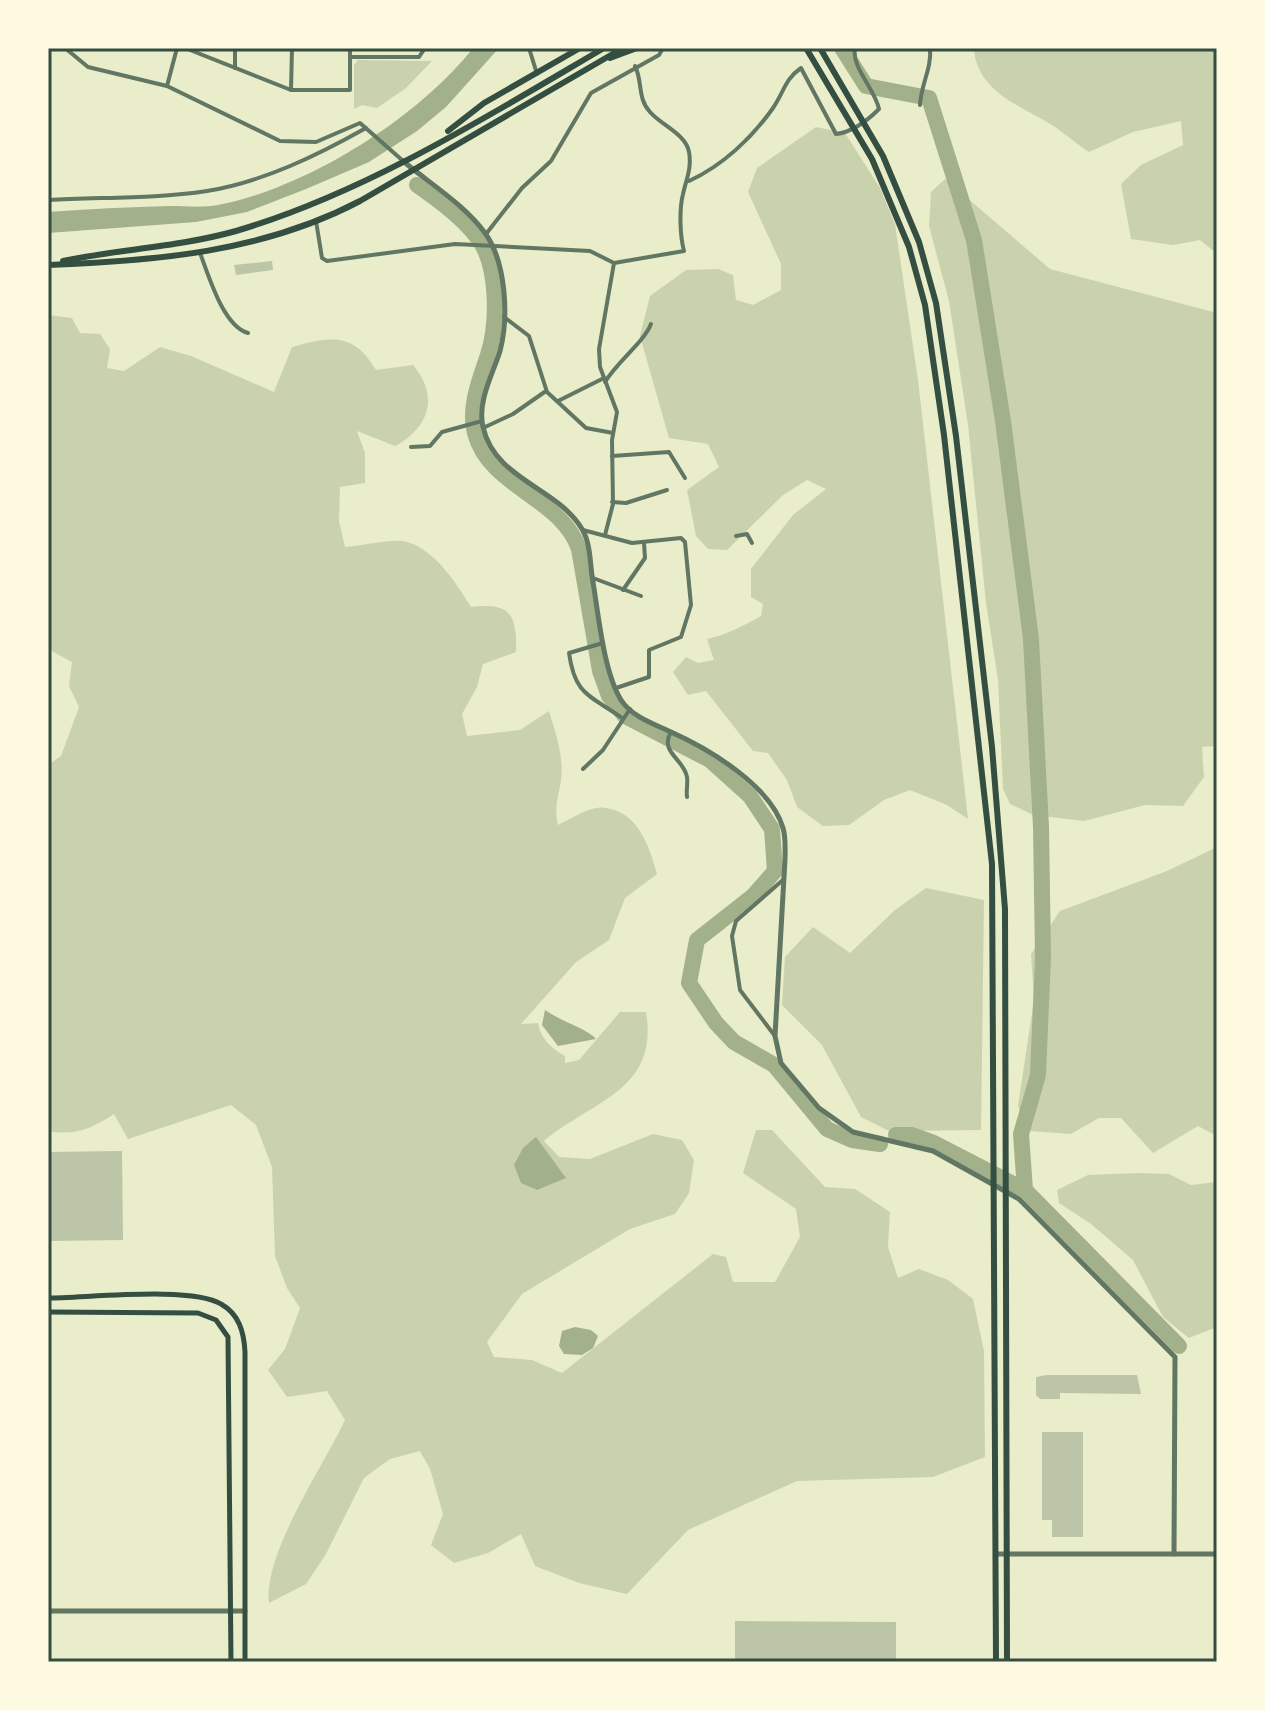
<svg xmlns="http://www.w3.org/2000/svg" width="1265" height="1710" font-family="'Archivo Narrow',sans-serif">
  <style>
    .green { fill: #cad2ad }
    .water { fill: #a3b18a }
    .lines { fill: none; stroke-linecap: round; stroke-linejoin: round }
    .river { stroke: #a3b18a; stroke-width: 16 }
    .building { fill: #bcc5a7 }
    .minor { stroke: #617663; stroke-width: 4 }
    .tertiary { stroke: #617663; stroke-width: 5 }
    .secondary { stroke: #344e41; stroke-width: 5 }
    .primary { stroke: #344e41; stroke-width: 6 }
    .trunk { stroke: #344e41; stroke-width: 6 }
    .neatline { fill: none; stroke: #344e41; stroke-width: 3 }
  </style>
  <rect width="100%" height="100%" fill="#e9edc9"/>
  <g class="green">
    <path d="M974 48H1217V254L1200 240 1173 245 1131 239 1121 184 1141 165 1183 145 1181 121 1133 132 1089 152C1075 143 1061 130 1047 122 1017 105 976 89 974 48Z"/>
    <polygon points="358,60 432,61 406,88 377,108 362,105 354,109 354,65"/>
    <path d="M816 127 845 133 880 188 895 224 918 380 968 819 947 805 910 790 884 800 849 825 823 826 797 807 787 780 768 753 753 751 706 691 688 695 673 672 686 657 698 663 714 660 707 639C726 635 743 626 761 616L763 604 751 597V569L793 515 826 489 807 480 783 495 727 550 708 549 696 536 687 490 719 467 708 444 669 438 640 336 650 296 686 270 718 269 733 275 736 300 753 305 781 290V264L748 192 757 168Z"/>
    <polygon points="945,179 1050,269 1217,313 1217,746 1202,747 1204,777 1183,806 1145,805 1084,821 1033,815 1010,804 1003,789 998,680 986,603 968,425 949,301 929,226 931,192"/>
    <path d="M48 315 72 318 80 333 100 334 110 349 107 368 124 371 160 347 191 356 274 392 292 347C330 336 354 332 376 370L413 365C439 396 430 427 395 446L357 431 365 453V483L340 487 339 521 345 547C360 546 390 539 403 541 434 547 456 583 471 607 511 602 517 615 516 652L483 664 477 687 462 714 467 736 520 730 549 711C556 734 564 756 561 781 558 799 554 806 558 825 572 819 590 805 606 808 639 813 649 846 657 874L625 898 609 940 576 962 521 1024 538 1023C540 1038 552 1049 565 1056V1063L579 1060 620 1012H646C659 1091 593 1100 544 1141L559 1157 590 1159 653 1134 682 1140 694 1160 689 1193 675 1214 630 1229 522 1294 487 1342 494 1357 532 1360 562 1373 713 1254 726 1257 733 1282H775L800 1237 796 1209 743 1173 756 1130H772L825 1187 855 1189 890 1212 888 1247 898 1278 919 1269 948 1280 973 1299 984 1351 985 1457 933 1477 797 1481 688 1530 627 1594 579 1583 535 1566 521 1534 488 1553 454 1563 431 1545 443 1514 430 1469 420 1451 390 1459 364 1478 326 1554 306 1584 269 1603C263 1554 323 1467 345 1420L327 1391 287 1397 268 1370 285 1349 300 1308 287 1288 275 1256 272 1167 256 1125 231 1105 128 1139 114 1114C91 1129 75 1136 48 1131V765L61 756 79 707 69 686 72 662 48 649Z"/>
    <polygon points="1217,847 1217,1136 1198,1126 1153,1153 1121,1118 1099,1118 1071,1134 1029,1131 1018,1106 1034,1000 1031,954 1060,911 1167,871"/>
    <polygon points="926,888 984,900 981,1130 889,1131 861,1117 822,1045 782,1005 785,957 813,927 850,953 895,910"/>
    <polygon points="1138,1173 1169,1174 1191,1185 1217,1182 1217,1327 1189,1338 1163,1317 1133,1260 1091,1224 1059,1203 1057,1190 1088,1175"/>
  </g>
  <g class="water">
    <path d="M473 48H499L446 107 417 131 369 162 306 189 247 212 196 222 48 233V212C88 209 129 207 170 206 185 206 203 208 218 205 307 188 418 118 473 48Z"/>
    <path d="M545 1010C560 1021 588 1029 596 1039L558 1046 542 1025Z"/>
    <polygon points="536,1137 566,1178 537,1190 521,1183 514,1165 523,1148"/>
    <polygon points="575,1327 591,1330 598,1336 593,1348 582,1355 564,1354 559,1346 562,1331"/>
  </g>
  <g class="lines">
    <g class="river">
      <polyline points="842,48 866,86 929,98 974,240 1003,421 1031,639 1041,827 1043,957 1038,1075 1021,1134 1025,1190"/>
      <path d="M417 185C438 200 461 216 477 237 499 264 498 324 488 355 480 379 468 408 475 433 489 487 561 497 579 549L600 671 609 696 625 716 710 760 750 796 772 829 775 871 753 896 697 940 689 983 716 1023 734 1042 774 1065 827 1129 852 1140 880 1144"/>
      <polyline points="896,1135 912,1135 934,1143 1025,1190 1179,1346"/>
    </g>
  </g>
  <g class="building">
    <polygon points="272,261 273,270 236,275 234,265"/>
    <polygon points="122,1151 123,1240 48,1241 48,1152"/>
    <polygon points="1047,1375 1137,1375 1141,1394 1060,1393 1060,1399 1040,1399 1036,1395 1036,1377"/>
    <polygon points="1042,1432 1083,1432 1083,1537 1052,1537 1052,1520 1042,1520"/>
    <polygon points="735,1621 896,1622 896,1661 735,1661"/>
  </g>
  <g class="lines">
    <g class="minor">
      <polyline points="65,48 88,67 167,86 280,141 316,142 360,123 402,160"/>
      <polyline points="185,48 291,90 350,90 350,48"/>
      <polyline points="235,48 235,68"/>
      <polyline points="529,48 537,74"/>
      <polyline points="350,57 419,57 425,48"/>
      <polyline points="167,86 177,48"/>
      <polyline points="291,90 292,48"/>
      <path d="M920 105C921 84 932 68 930 48"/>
      <path d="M689 181C722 166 752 138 773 108 784 92 785 79 801 68L836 134C853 132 867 121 879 109 875 89 851 67 855 48"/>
      <path d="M48 200C101 197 155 199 207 191 263 182 318 155 366 128"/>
      <path d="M316 221 322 258 327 261 455 244 590 251 614 263 684 251C680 236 679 210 683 194 686 180 692 168 689 152 686 134 661 125 650 112 637 98 643 82 635 66"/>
      <polyline points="486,234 522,188 551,161 591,93 659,55 663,48"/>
      <path d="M200 253C209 276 223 326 248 333"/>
      <polyline points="504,317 529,336 547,392 586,428 613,433"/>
      <path d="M605 382C618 361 644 342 651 324"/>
      <polyline points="558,401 604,378"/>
      <polyline points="483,428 513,414 546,391"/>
      <polyline points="411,447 430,446 442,432 482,421"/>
      <polyline points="612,456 669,452 685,478"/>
      <polyline points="612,502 626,503 667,490"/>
      <polyline points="583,530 632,543 681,538 685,542 691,605 681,637 649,650 649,677 616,688"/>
      <polyline points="605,535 613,504 612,440 617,412 600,367 599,349 614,263"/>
      <polyline points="736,536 747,534 752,543"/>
      <polyline points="593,578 641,596"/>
      <polyline points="623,590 645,558 644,543"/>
      <path d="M603 643 569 653C575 696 590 695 622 718"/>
      <path d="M671 732C659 752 684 759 687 777 688 784 686 791 687 797"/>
      <polyline points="583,769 603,750 630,709"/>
      <polyline points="775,1036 740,990 732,936 736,921 784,879"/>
    </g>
    <g class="tertiary">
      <path d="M403 161C429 183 465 205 485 233 506 262 509 317 500 351 493 374 477 401 483 427 495 480 557 487 582 529 590 542 590 560 592 576 598 610 603 671 621 700 632 717 654 724 671 732 709 749 771 786 783 828 786 838 785 849 785 859L775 1036 781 1063 819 1108 853 1132 933 1151 1019 1199 1175 1357 1174 1554"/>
      <polyline points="996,1554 1217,1554"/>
      <polyline points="48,1611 245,1611"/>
    </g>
    <g class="secondary">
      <path d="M48 1298C87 1298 192 1286 221 1304 239 1314 244 1332 245 1352V1662"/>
      <polyline points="48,1312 198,1313 216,1320 228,1337 231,1662"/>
    </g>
    <g class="primary">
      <polyline points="806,48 872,159 909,247 925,305 944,435 992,864 996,1662"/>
      <polyline points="820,48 883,156 919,242 936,303 956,436 992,747 1005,909 1007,1662"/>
    </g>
    <g class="trunk">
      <polyline points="610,58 637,48"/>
      <polyline points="448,131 484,103 580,48"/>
      <path d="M63 261C120 249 179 247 236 231 365 193 488 116 604 48"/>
      <path d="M48 265C156 261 263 252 360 201L623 48"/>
    </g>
  </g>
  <rect width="1265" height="1710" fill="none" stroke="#fefae0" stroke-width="100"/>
  <rect x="50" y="50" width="1165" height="1610" class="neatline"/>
</svg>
